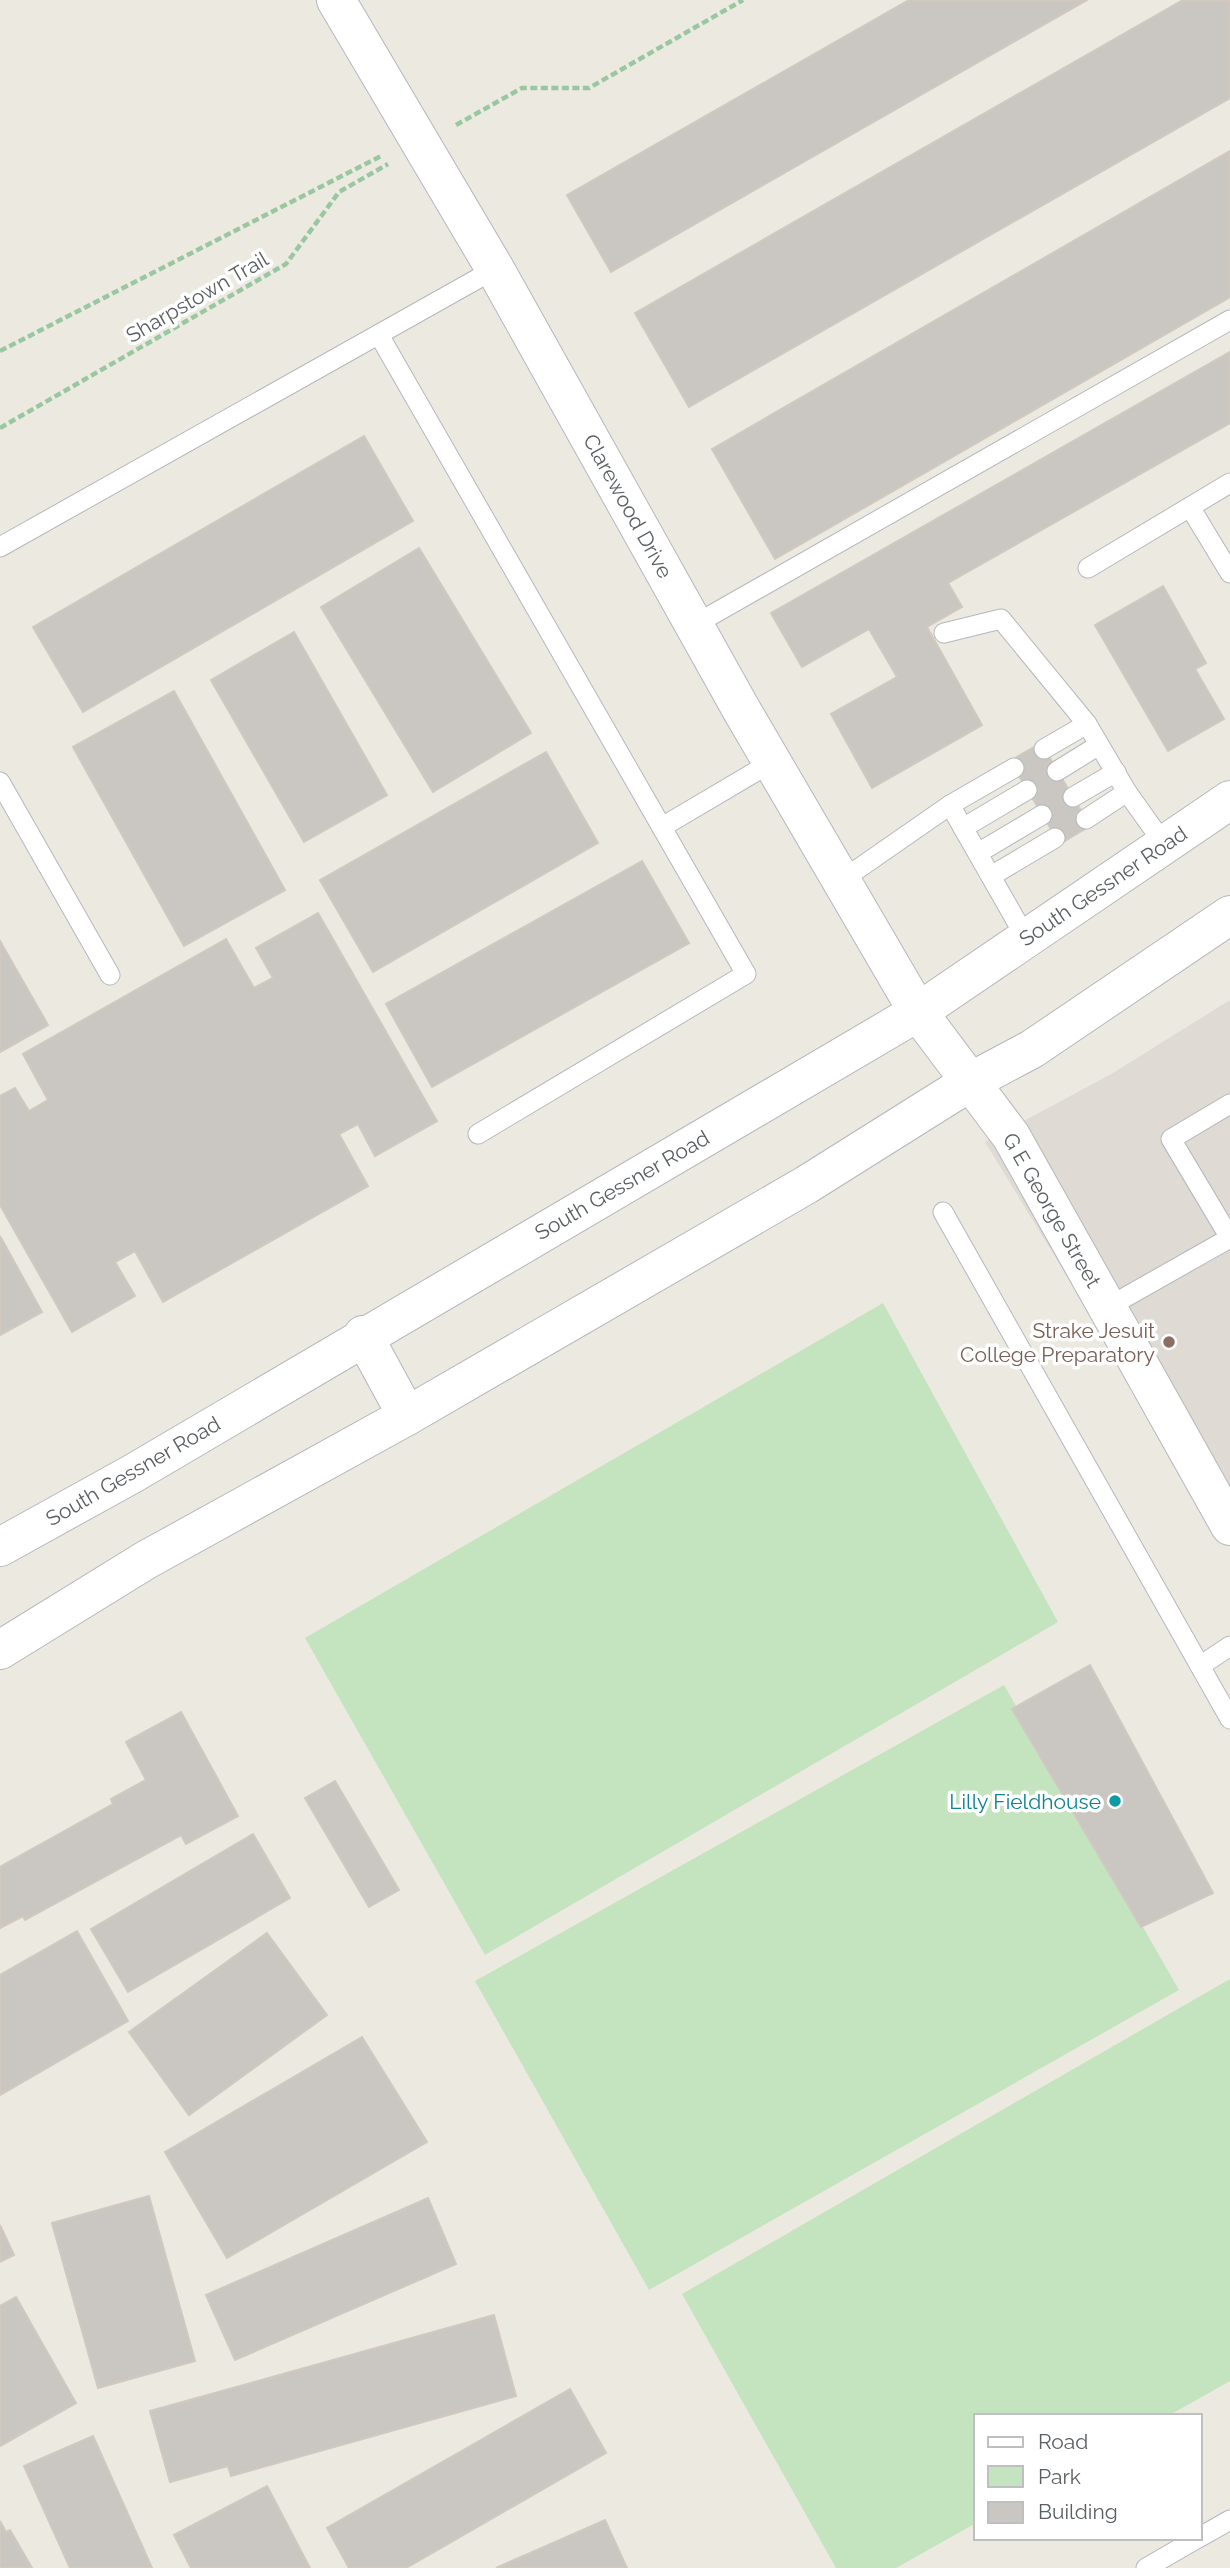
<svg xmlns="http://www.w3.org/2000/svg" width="1230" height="2568" font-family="Raleway,sans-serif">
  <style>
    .education { fill: #dfdad3 }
    .green { fill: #c3e4be }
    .building { fill: #cac6c1; stroke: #d1c9c0; stroke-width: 2 }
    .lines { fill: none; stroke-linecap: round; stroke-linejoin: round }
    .service-casing { stroke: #b4b8bc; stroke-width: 21 }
    .minor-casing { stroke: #b4b8bc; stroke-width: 40 }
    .secondary-casing { stroke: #b3b8bc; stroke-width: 40 }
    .path { stroke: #99c7a0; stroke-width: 4.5; stroke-dasharray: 7 3.5; stroke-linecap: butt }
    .service { stroke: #fff; stroke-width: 19 }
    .minor { stroke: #fff; stroke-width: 38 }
    .secondary { stroke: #fff; stroke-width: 38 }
    .education-dot { fill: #8d6e63; stroke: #fff; stroke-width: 2.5 }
    .culture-dot { fill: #0f9aa8; stroke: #fff; stroke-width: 2.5 }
    .labels { text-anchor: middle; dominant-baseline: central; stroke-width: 7; stroke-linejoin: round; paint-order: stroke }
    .street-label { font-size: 21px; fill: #5a5f62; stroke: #fff }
    .education-label { font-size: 21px; fill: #785e54; stroke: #fff; text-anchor: end }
    .culture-label { font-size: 21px; fill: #0d838f; stroke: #fff; text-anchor: end }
  </style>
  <rect width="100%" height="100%" fill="#ece9e1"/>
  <polygon class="education" points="1230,1000 1230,1543 985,1142 1113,1073"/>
  <g class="green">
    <polygon points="883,1303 1058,1622 485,1955 305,1638"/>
    <polygon points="1004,1685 1179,1990 649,2290 475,1981"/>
    <polygon points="1230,1979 1230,2381 1168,2416 976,2416 976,2523 896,2568 836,2568 682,2294"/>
  </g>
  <g class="building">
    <polygon points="909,0 1087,0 611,272 567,195"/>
    <polygon points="1183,0 1230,0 1230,98 689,407 635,313"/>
    <polygon points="1230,151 1230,297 775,559 712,449"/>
    <polygon points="1230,352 1230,423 948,583 962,607 927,627 982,725 872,788 831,714 897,677 869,629 802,667 771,613"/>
    <polygon points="364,436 413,521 83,712 33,627"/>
    <polygon points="419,548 531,733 433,792 321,607"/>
    <polygon points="1163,586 1206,663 1195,669 1224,719 1168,751 1095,625"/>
    <polygon points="294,632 387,795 304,842 211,680"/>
    <polygon points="174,691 285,890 184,946 73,747"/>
    <polygon points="1041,743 1090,826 1060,844 1010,761"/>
    <polygon points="546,752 598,843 373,972 320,880"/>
    <polygon points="642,861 689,943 432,1087 386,1004"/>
    <polygon points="318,913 437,1121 375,1156 358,1124 339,1134 368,1186 163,1302 135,1251 115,1262 135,1296 72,1332 0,1205 0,1096 15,1088 29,1111 48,1100 23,1054 226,939 254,988 273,978 256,948"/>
    <polygon points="0,941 48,1025 0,1052"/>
    <polygon points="0,1236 42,1312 0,1335"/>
    <polygon points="1090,1665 1213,1893 1141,1927 1012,1709"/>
    <polygon points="181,1712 238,1816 186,1844 181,1835 25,1920 23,1916 0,1928 0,1867 113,1804 111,1799 146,1780 126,1742"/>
    <polygon points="335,1781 399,1890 369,1907 305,1798"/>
    <polygon points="253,1834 290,1898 128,1992 91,1929"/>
    <polygon points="77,1931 128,2021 0,2095 0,1975"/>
    <polygon points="267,1933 327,2015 189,2115 129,2032"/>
    <polygon points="362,2037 427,2142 227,2258 165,2152"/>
    <polygon points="149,2196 195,2361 98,2388 52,2223"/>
    <polygon points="428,2198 456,2264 235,2360 206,2295"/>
    <polygon points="0,2225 14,2255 0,2262"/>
    <polygon points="16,2297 76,2403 0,2446 0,2306"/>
    <polygon points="494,2315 516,2396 231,2476 228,2466 170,2482 150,2411"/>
    <polygon points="570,2389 606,2453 406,2568 349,2568 327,2528"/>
    <polygon points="93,2436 152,2568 70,2568 24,2466"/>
    <polygon points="267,2486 310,2568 191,2568 174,2535"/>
    <polygon points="605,2520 627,2568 496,2568"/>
    <polygon points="0,2521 6,2532 10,2530 32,2568 0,2568"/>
  </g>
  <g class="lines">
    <g class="service-casing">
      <g id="service">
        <polyline points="379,335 746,974 478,1134"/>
        <polyline points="1190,507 1230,573"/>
        <polyline points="0,547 495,269"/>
        <polyline points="1088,568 1230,483"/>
        <polyline points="694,625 1230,320"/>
        <polyline points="944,633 1001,619 1087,724"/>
        <polyline points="1044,749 1087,724 1127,792 1164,844"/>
        <polyline points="1057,771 1099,745"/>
        <polyline points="0,782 110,975"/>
        <polyline points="1073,797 1116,772"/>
        <polyline points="950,805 1026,938"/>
        <polyline points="1086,819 1127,792"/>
        <polyline points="662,827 772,762"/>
        <polyline points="963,828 1027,790"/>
        <polyline points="978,853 1042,815"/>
        <polyline points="991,876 1055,838"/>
        <polyline points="842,880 950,805 1014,768"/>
        <polyline points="1230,1104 1171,1139 1230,1238"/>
        <polyline points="943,1212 1230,1719"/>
        <polyline points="1108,1307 1230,1238"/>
        <polyline points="1200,1666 1230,1646"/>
        <polyline points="1200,2537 1230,2520"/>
        <polyline points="1146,2568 1198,2538"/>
      </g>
    </g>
    <g class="minor-casing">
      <polyline id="minor" points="336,0 495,269 741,709 918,1012 1011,1136 1230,1526"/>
    </g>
    <g class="secondary-casing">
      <g id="secondary">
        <polyline points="363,1335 407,1416"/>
        <polyline points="0,1547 132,1474 918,1012 1230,800"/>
        <polyline points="0,1650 146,1560 407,1416 806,1185 970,1082 1032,1049 1230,915"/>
      </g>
    </g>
    <g class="path">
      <polyline points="456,125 522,88 589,88 743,0"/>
      <polyline points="0,351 381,156"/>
      <polyline points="0,428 286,264 339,192 388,164"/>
    </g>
    <use href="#service" class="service"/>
    <use href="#minor" class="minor"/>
    <use href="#secondary" class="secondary"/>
  </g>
  <circle class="education-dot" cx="1169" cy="1342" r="7"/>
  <circle class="culture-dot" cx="1115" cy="1801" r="7"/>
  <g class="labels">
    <g class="street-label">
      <text transform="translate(197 297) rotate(-30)">Sharpstown Trail</text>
      <text transform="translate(628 506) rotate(61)">Clarewood Drive</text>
      <text transform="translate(1103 886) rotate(-34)">South Gessner Road</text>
      <text transform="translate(622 1185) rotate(-30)">South Gessner Road</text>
      <text transform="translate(1052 1210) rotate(60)">G E George Street</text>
      <text transform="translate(133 1471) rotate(-30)">South Gessner Road</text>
    </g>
    <g class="education-label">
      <text x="1155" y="1330">Strake Jesuit<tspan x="1155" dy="24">College Preparatory</tspan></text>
    </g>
    <g class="culture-label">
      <text x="1101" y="1801">Lilly Fieldhouse</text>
    </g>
  </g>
  <rect x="974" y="2414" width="228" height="126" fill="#ffffff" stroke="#bdbfc0" stroke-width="2"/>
  <rect x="988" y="2437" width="35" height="10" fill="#ffffff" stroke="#bdbfc0" stroke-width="2"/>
  <text x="1038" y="2449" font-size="21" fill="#5a5f62">Road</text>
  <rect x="988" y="2466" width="35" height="21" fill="#c3e4be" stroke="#bdbfc0" stroke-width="2"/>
  <text x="1038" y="2484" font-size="21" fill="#5a5f62">Park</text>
  <rect x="988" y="2502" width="35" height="21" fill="#cac6c1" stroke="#bdbfc0" stroke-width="2"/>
  <text x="1038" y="2519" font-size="21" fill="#5a5f62">Building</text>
</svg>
